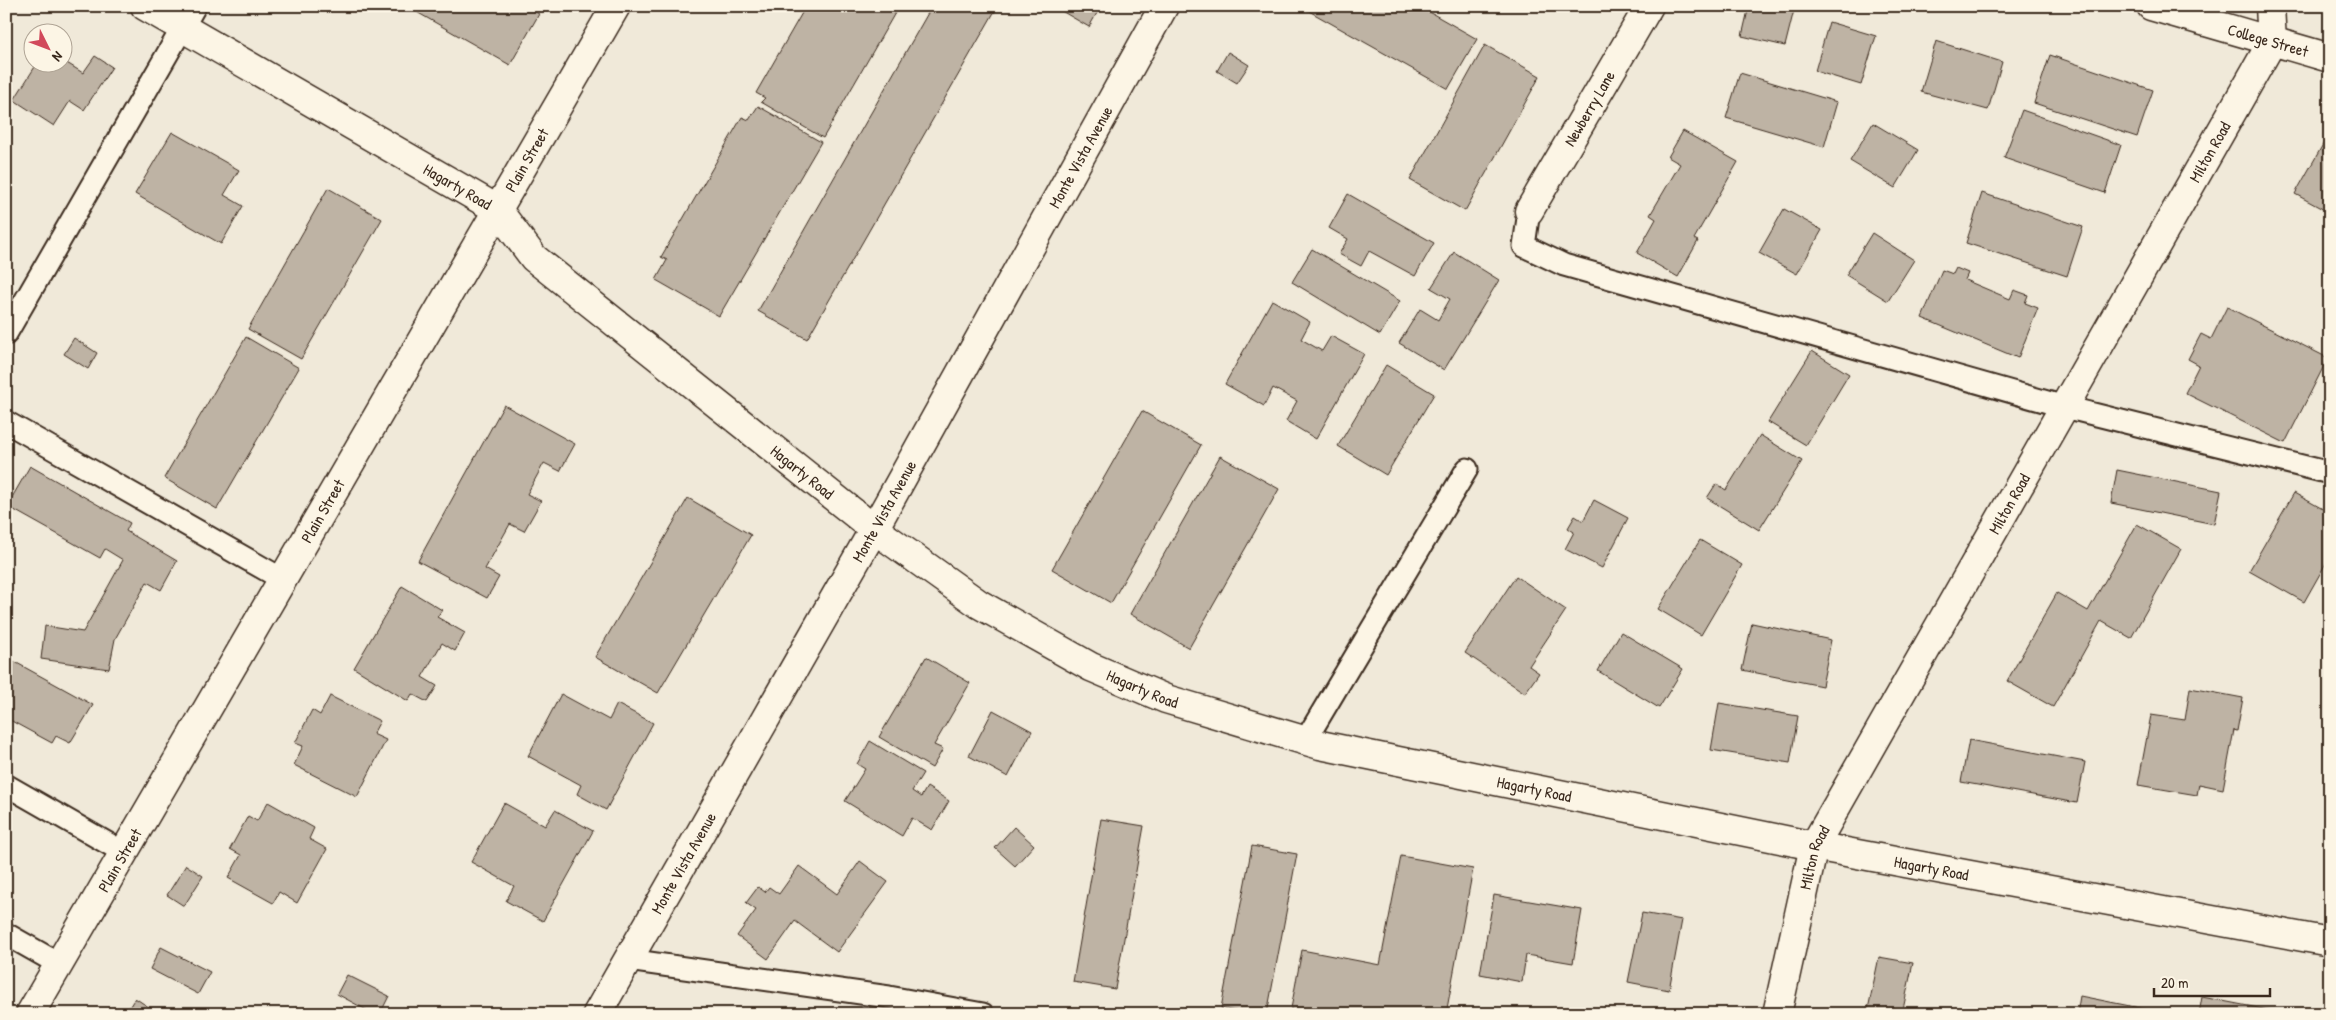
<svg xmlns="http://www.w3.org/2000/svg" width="2336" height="1020" font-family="'Patrick Hand',sans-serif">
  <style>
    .building { fill: #beb3a4; stroke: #3b2a1e }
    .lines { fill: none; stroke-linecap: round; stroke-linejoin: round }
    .lane-casing { stroke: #3b2a1e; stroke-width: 25 }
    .street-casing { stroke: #3b2a1e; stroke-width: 31 }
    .lane { stroke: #fcf5e5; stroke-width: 21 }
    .street { stroke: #fcf5e5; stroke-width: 28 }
    .labels { text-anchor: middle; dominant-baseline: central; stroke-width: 4.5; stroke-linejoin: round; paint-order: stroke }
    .street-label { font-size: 16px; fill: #3b2a1e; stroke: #fcf5e5 }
  </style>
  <rect width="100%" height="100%" fill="#f0e9d9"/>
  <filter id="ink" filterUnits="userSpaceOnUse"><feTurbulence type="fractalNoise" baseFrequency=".02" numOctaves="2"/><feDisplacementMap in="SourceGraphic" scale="10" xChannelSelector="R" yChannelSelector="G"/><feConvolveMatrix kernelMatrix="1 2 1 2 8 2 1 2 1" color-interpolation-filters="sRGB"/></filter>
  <g filter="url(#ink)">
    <g class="building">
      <polygon points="406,6 526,6 539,14 510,65"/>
      <polygon points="806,6 899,6 823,138 761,102 765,98 756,93"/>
      <polygon points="932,6 990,6 996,9 807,339 758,311"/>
      <polygon points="1053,6 1101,6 1089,27"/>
      <polygon points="1300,6 1419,6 1477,39 1448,89"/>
      <polygon points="1749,6 1795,6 1785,46 1742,36"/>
      <polygon points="1829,22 1876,36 1861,85 1815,71"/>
      <polygon points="1936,41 2002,62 1988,110 1921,92"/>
      <polygon points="1485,45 1540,76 1465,211 1410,180"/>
      <polygon points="1228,52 1249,65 1237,83 1217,71"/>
      <polygon points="2050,55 2153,90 2137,137 2034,103"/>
      <polygon points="95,56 112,67 84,110 70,101 54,126 14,100 38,62 62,62 62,60 83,73"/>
      <polygon points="1740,73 1837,102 1824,147 1726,118"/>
      <polygon points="758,106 821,142 719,316 656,280 667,260 661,257 742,117 749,120"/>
      <polygon points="2022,110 2121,145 2105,193 2004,158"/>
      <polygon points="1873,123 1918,150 1895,188 1850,161"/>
      <polygon points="1683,131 1738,162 1694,239 1698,241 1678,277 1637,253 1656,219 1650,215 1680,164 1668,157"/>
      <polygon points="172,132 239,170 224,195 243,206 221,244 135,194"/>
      <polygon points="2326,139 2330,141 2330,213 2295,194"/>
      <polygon points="328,188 382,219 301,359 248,329"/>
      <polygon points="1982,193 2083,227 2067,276 1966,243"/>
      <polygon points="1348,194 1434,243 1415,276 1369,251 1361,266 1339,254 1348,239 1329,228"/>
      <polygon points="1784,209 1822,230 1797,274 1759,253"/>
      <polygon points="1872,233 1914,260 1888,301 1846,275"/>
      <polygon points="1312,249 1400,301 1380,335 1292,282"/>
      <polygon points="1454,252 1499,280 1444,370 1399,343 1420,309 1438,320 1450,299 1431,288"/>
      <polygon points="1956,268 1968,273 1965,280 2010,299 2014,290 2028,295 2025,303 2038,308 2018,358 1922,318 1942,270 1953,274"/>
      <polygon points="1272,300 1310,322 1301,339 1322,351 1331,336 1364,354 1316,439 1286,421 1297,401 1273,388 1264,406 1225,384"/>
      <polygon points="2227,307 2328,358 2285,443 2185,393 2199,365 2188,359 2201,334 2211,339"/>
      <polygon points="246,337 299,368 217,509 164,478"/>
      <polygon points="74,338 97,353 88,369 64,354"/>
      <polygon points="1812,351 1849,374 1806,445 1768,422"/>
      <polygon points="1386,365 1434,394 1386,475 1338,446"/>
      <polygon points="504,405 575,444 560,471 544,463 527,494 541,501 524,531 510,524 485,569 499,577 487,598 418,561"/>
      <polygon points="1142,411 1201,445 1111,603 1052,569"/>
      <polygon points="1760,435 1802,461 1759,530 1707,498 1716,484 1726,490"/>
      <polygon points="1220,456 1279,489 1189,648 1130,614"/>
      <polygon points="30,466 130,523 126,531 177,561 161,590 147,582 115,639 109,669 41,659 45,626 83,632 123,560 105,549 100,558 7,506"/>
      <polygon points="2117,470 2221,491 2214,524 2111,503"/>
      <polygon points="2294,493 2330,513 2330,556 2304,602 2249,571"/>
      <polygon points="688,498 751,535 658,693 595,657"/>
      <polygon points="1594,500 1628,518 1602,568 1565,549 1574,532 1568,528 1575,516 1583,521"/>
      <polygon points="2137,524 2181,549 2131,638 2101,621 2053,707 2007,681 2057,593 2088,611"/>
      <polygon points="1700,540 1742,565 1701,635 1658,609"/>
      <polygon points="1516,576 1566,610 1529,666 1539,673 1525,693 1465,653"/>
      <polygon points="402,586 442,610 437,617 465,633 455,651 442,643 422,677 437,686 427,702 412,694 408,701 354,668"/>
      <polygon points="1752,623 1831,640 1822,686 1742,670"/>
      <polygon points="1621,632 1683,669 1659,708 1598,671"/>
      <polygon points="6,657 93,705 70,743 56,736 52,743 6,718"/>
      <polygon points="926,657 970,683 934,745 943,749 932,768 879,737"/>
      <polygon points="2190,688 2243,698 2237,731 2234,730 2223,789 2199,784 2197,795 2138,785 2151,715 2185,720"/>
      <polygon points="561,694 609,720 617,704 653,723 606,810 577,794 581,785 528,756"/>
      <polygon points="330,696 380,721 373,734 386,740 357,797 294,765 303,746 295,743 312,710 320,715"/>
      <polygon points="1719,703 1798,716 1790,763 1711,750"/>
      <polygon points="993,710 1032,731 1008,777 969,756"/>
      <polygon points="1969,740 2085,762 2077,803 1961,782"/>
      <polygon points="870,741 923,773 912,791 921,797 927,787 949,801 932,830 912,818 902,836 845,801 865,769 857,764"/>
      <polygon points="268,802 314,828 309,839 327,849 297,903 279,892 273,903 228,878 241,855 230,849 248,816 257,821"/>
      <polygon points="504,803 545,826 555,810 593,831 543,921 506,901 514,886 471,862"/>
      <polygon points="1101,819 1144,826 1115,989 1073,982"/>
      <polygon points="1014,827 1034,845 1015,866 995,848"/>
      <polygon points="1252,846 1297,854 1267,1014 1250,1014 1221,1008"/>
      <polygon points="1401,856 1473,869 1446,1014 1290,1014 1302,950 1380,965"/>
      <polygon points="860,861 888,882 837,952 795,921 768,959 737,936 756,910 746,903 758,887 765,892 769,887 779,894 799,866 837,894"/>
      <polygon points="186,865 203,876 184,906 167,895"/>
      <polygon points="1494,895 1582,910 1573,963 1526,955 1522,982 1480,974"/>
      <polygon points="1642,913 1682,920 1669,990 1628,982"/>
      <polygon points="161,947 210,972 198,994 150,969"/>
      <polygon points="1879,957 1913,963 1902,1014 1867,1014"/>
      <polygon points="347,975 389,996 380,1014 374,1014 337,994"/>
      <polygon points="2080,996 2160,1012 2159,1014 2077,1014"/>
      <polygon points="2202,997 2289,1014 2199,1014"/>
      <polygon points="135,998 159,1014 125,1014"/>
    </g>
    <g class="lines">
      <g class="lane-casing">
        <g id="lane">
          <polyline points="1529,211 1524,246 1564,265 2065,407 2330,473"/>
          <polyline points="6,334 195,6"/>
          <polyline points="6,422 282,579"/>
          <polyline points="1305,741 1467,469"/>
          <polyline points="6,785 123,852"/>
          <polyline points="6,934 59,964"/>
          <polyline points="628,960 889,997 983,1014"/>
        </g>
      </g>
      <g class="street-casing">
        <g id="street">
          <path id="s1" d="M145 6 497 209 534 258 874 529 979 604 1091 667 1166 699 1320 745 1814 846 2330 942"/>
          <path id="s2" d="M2151 6 2330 58"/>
          <path id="s3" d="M1529 211 1649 6"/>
          <path id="s4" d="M30 1014 616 6"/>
          <path id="s5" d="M597 1014 874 529 1164 6"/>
          <path id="s6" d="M1777 1014 1814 846 2272 42 2270 6"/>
        </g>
      </g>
      <use href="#lane" class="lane"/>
      <use href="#street" class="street"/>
    </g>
  </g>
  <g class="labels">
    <g class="street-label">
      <text stroke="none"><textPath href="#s2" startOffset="122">College Street</textPath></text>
      <text stroke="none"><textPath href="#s3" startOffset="119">Newberry Lane</textPath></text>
      <text stroke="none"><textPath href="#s6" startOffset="971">Milton Road</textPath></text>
      <text stroke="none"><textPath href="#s5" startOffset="984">Monte Vista Avenue</textPath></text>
      <text stroke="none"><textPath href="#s4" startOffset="988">Plain Street</textPath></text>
      <text stroke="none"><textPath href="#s1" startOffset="361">Hagarty Road</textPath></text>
      <text stroke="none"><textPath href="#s1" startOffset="811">Hagarty Road</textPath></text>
      <text stroke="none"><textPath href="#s6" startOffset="566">Milton Road</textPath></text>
      <text stroke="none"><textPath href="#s4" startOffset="582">Plain Street</textPath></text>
      <text stroke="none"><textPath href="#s5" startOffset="579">Monte Vista Avenue</textPath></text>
      <text stroke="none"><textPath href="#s1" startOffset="1216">Hagarty Road</textPath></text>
      <text stroke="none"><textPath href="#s1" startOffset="1621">Hagarty Road</textPath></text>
      <text stroke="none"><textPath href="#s6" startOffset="161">Milton Road</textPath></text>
      <text stroke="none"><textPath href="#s4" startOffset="178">Plain Street</textPath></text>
      <text stroke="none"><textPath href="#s5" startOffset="174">Monte Vista Avenue</textPath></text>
      <text stroke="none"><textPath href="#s1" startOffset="2026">Hagarty Road</textPath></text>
    </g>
  </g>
  <rect width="2336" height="1020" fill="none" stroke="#fcf5e5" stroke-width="25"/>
  <rect x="12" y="12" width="2311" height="995" fill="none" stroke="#3b2a1e" stroke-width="2" filter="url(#ink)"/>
  <g transform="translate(48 48) rotate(132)"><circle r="24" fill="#fcf5e5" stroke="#afa495"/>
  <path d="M0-4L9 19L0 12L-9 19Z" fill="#d1495b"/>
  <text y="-8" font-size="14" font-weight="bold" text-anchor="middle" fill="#3b2a1e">N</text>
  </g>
  <path d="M2154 988v8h116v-8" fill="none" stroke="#3b2a1e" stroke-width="2.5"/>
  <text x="2161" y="988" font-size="15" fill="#3b2a1e" stroke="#fcf5e5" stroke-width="4" paint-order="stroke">20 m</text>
</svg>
